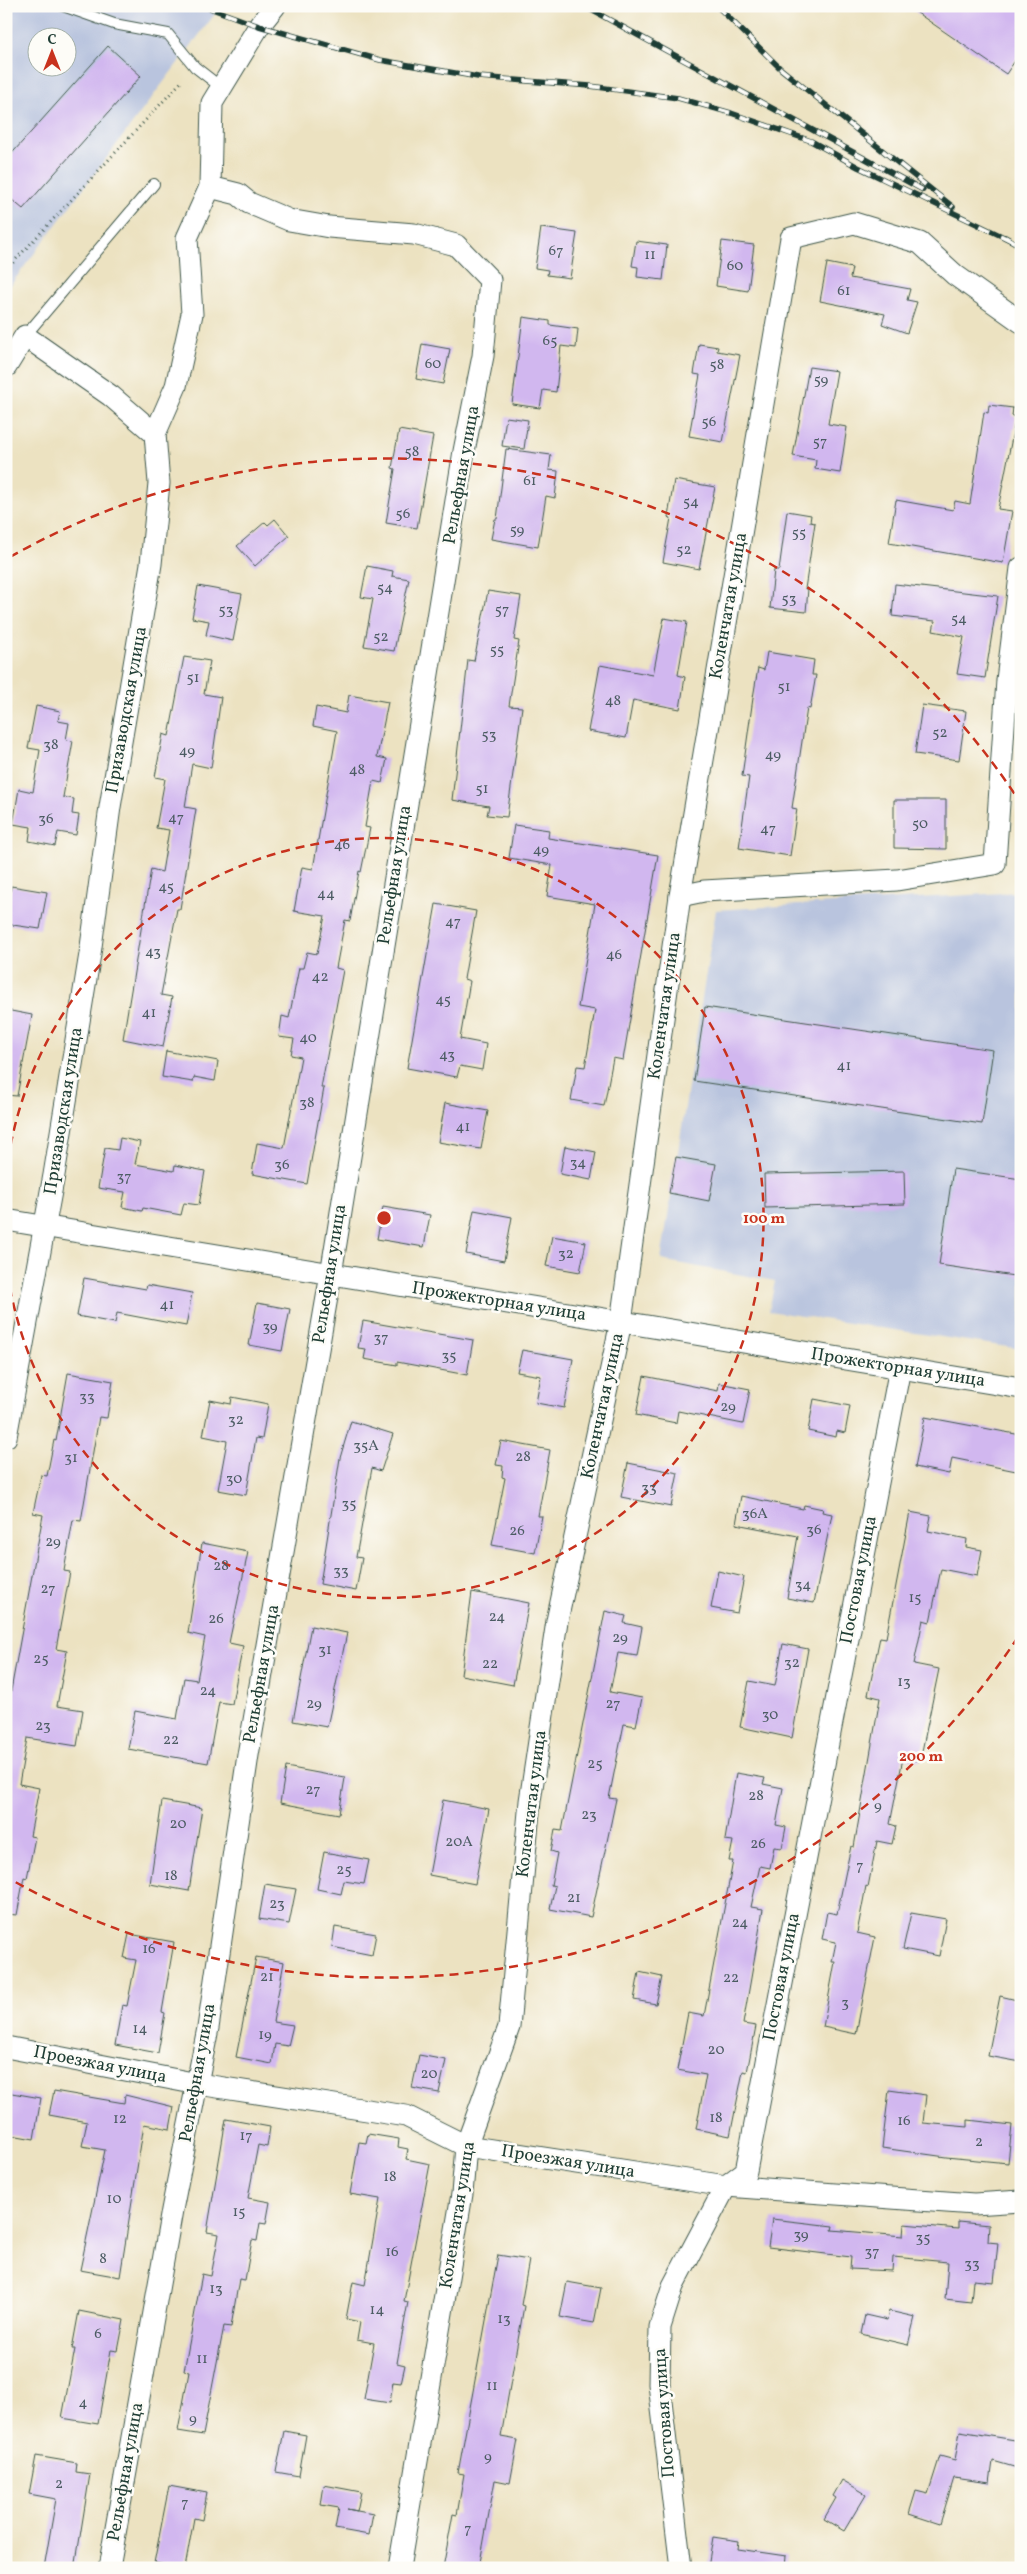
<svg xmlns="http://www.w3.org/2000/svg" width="1027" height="2574" font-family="Vollkorn,serif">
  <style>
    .industrial { fill: #b9c4de; fill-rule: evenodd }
    .building { fill: #d1b7ef }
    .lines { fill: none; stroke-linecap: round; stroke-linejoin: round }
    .service-casing { stroke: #3e5649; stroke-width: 12 }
    .minor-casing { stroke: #3e5649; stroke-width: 23 }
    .path { stroke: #3e5649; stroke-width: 3; stroke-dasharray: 1 4; stroke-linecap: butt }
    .service { stroke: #fff; stroke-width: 10 }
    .minor { stroke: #fff; stroke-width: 21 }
    .rail-casing { stroke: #1f3d34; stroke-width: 5.5 }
    .rail { stroke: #fdfcf7; stroke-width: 4; stroke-dasharray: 11; stroke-linecap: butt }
    .ring { fill: none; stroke: #c8321e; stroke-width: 2.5; stroke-dasharray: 9 6 }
    .labels { text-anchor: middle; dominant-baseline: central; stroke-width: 5; stroke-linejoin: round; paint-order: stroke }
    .number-label { font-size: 15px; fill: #4c5c63 }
    .street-label { font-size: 18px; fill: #1f3d34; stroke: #fdfcf7 }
    .centre { fill: #c8321e; stroke: #fdfcf7; stroke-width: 2.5 }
    .ring-label { font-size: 15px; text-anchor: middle; font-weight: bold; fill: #c8321e; stroke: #fdfcf7; stroke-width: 5; stroke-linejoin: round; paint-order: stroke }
  </style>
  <rect width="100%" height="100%" fill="#fdfcf7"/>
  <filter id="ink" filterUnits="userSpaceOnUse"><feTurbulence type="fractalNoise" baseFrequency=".02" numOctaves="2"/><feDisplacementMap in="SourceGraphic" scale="10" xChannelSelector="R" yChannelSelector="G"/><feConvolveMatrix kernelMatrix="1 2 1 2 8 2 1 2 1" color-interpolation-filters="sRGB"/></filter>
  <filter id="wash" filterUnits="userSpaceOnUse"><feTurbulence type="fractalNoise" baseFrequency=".0096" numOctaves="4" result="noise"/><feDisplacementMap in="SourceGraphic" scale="20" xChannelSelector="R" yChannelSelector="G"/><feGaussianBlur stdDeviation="1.12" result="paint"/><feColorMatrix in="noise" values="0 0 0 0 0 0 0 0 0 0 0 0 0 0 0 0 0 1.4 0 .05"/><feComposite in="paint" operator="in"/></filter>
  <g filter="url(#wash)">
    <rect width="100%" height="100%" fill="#ece2c1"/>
    <g class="industrial">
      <path d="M6 6H221L6 291ZM38 38H68V68H38Z"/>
      <polygon points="1021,892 1021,1349 769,1311 775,1281 661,1260 716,910"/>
    </g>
    <g id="blocks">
      <g class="building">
        <polygon points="907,6 1021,6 1021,52 1006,74"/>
        <polygon points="108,46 141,76 23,209 6,195 6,160"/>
        <polygon points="541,228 577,233 570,278 547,275 548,270 535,268"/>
        <polygon points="636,241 667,245 663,280 637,277 638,267 632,266"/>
        <polygon points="722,241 754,245 748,291 716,286"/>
        <polygon points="827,263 852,268 850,278 910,289 907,300 917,302 907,333 882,324 885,314 820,301"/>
        <polygon points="523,317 550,321 550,325 578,329 576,348 561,346 556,392 543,390 540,408 512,404"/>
        <polygon points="422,344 450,349 443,384 416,379"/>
        <polygon points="699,344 718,347 717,351 740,355 723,442 689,436 700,375 694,374"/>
        <polygon points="809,367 837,371 828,424 847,427 840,473 815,469 816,460 793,456"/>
        <polygon points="989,405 1013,408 1012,416 1016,417 998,509 1012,511 1003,563 889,543 896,500 953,510 955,501 970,504 984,412 988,413"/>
        <polygon points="506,417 528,420 524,449 502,446"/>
        <polygon points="399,430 433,436 417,528 386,523 395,469 392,468"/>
        <polygon points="506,449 551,455 549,470 558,471 555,498 546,496 538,547 491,539 495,519 497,519"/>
        <polygon points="674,480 715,487 699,569 663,562 671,518 668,517"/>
        <polygon points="787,511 811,515 810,522 815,523 805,589 808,589 806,612 770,608 774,570 779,570"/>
        <polygon points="275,519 289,536 255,566 237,546 265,522 268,525"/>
        <polygon points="367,566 393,571 392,576 409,579 394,651 364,646 373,599 361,597"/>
        <polygon points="895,584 998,596 985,678 957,674 964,637 933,631 935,621 892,616"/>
        <polygon points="198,586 242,594 233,641 206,635 209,621 192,618"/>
        <polygon points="488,591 521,596 514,640 519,641 509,706 522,707 507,817 487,815 489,806 452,800 468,660 474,661"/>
        <polygon points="664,618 687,622 678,675 685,677 680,709 633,700 626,738 588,731 600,665 653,675"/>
        <polygon points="767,652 814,660 812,675 816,675 810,709 807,708 792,808 797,809 790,856 739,848 749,777 742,776 753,698 758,668 764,670"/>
        <polygon points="184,657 210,661 204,694 221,697 211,768 192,764 185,807 196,809 180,909 177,909 161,995 172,997 163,1047 123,1039 151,869 162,872 169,830 156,828 165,779 155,777 163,734 169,736"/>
        <polygon points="349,695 388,702 377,757 387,759 382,783 373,781 365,827 370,828 361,872 359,871 350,921 345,920 336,968 343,970 321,1088 324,1088 307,1184 252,1174 257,1143 284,1148 301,1057 291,1055 294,1039 279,1037 282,1016 289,1018 299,968 303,968 307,952 317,954 325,916 294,911 302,867 313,869 337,731 313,726 316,707 346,713"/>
        <polygon points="922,705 966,711 959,760 915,754"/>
        <polygon points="36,706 60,711 58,721 69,723 66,740 73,741 63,797 74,799 72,814 79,815 76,835 58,832 55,846 29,841 31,827 13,824 19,789 33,792 40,750 28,748"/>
        <polygon points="894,800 946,800 946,849 894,848"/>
        <polygon points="514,825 549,830 548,838 658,855 623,1060 613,1058 604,1106 571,1100 577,1066 585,1067 595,1010 578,1007 595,904 547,896 552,865 509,858"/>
        <polygon points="11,886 47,892 40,929 6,924"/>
        <polygon points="436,904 476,911 464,979 470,981 460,1039 486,1044 482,1070 460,1066 457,1077 407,1068"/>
        <polygon points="705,1007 993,1050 982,1124 694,1081"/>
        <polygon points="6,1010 32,1015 17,1096 6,1095"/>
        <polygon points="166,1051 218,1061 215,1081 194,1077 193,1082 162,1077"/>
        <polygon points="445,1103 488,1111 481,1149 438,1142"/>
        <polygon points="120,1138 140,1142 135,1164 174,1171 175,1165 205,1171 199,1205 184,1203 181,1215 143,1208 142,1211 122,1207 125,1192 98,1188 105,1148 118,1150"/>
        <polygon points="565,1146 596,1152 591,1180 560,1174"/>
        <polygon points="676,1157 716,1164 709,1201 669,1193"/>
        <polygon points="953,1169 1021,1179 1021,1277 939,1265"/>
        <polygon points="904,1171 905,1204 765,1208 764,1174"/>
        <polygon points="383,1207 430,1215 424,1247 377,1239"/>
        <polygon points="474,1210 512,1217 504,1261 466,1254"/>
        <polygon points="552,1236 586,1242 580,1272 546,1266"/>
        <polygon points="84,1278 146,1289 147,1285 192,1293 186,1326 117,1313 115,1323 77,1316"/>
        <polygon points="257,1303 290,1309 282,1351 249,1345"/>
        <polygon points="363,1321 473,1340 467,1375 397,1362 397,1365 364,1359 366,1349 358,1348"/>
        <polygon points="522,1350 573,1359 564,1408 536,1403 541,1376 517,1372"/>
        <polygon points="68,1373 113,1381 107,1418 99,1417 81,1521 73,1520 64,1571 70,1572 56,1649 67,1651 57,1706 83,1710 77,1746 27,1738 19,1784 39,1788 30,1836 35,1837 27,1878 24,1877 17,1915 6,1914 6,1718 43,1515 33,1513 41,1475 47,1476 54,1440 56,1441"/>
        <polygon points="644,1376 718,1391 719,1383 750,1389 743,1424 678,1411 676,1423 636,1415"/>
        <polygon points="232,1397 268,1404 262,1439 256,1438 246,1495 218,1490 227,1441 203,1436 210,1400 231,1404"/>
        <polygon points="814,1399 850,1406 845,1433 837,1431 836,1437 808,1431"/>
        <polygon points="925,1417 1021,1435 1021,1472 952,1458 949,1474 915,1467"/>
        <polygon points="351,1421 393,1434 381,1471 372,1468 356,1557 362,1558 356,1591 320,1584 340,1458"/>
        <polygon points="501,1441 550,1450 538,1516 542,1516 535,1553 492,1545 505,1478 502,1477 503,1466 496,1465"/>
        <polygon points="628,1463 678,1473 671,1507 621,1497"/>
        <polygon points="741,1496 803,1509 804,1505 823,1509 822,1512 832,1514 814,1603 787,1598 798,1536 736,1524"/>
        <polygon points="910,1512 931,1516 928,1531 967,1539 966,1547 982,1550 977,1576 941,1569 930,1622 923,1620 914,1664 939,1669 920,1761 903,1758 890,1824 896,1826 892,1844 877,1841 868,1887 866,1886 857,1933 875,1937 856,2034 823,2027 835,1962 832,1962 836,1942 822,1939 827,1912 837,1914 851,1846 854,1847 880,1698 868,1695 880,1637 886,1638"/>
        <polygon points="202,1543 248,1552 229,1643 243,1646 237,1676 232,1704 219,1702 208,1763 128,1749 135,1711 177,1719 184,1678 197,1680 205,1637 188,1633"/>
        <polygon points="718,1571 744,1577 737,1613 711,1608"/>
        <polygon points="472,1592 529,1603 513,1685 461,1675"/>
        <polygon points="605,1611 626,1616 624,1623 642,1627 637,1656 618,1653 610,1692 642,1698 636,1726 624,1724 609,1798 616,1799 591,1917 550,1909 555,1886 551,1885 557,1853 551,1851 555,1830 562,1831"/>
        <polygon points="311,1626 347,1633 327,1727 293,1721"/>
        <polygon points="783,1644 808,1649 792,1738 740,1727 749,1681 775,1686"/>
        <polygon points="286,1767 345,1778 339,1814 280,1803"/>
        <polygon points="736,1773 765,1778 763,1784 783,1788 776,1825 786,1827 782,1848 774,1847 770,1868 760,1866 751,1907 763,1909 743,2024 756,2026 747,2072 743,2071 730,2136 696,2129 706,2075 677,2070 688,2013 704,2016 733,1861 729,1861 733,1841 725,1840"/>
        <polygon points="443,1800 489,1809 475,1884 429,1875"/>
        <polygon points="162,1801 202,1808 189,1891 150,1884"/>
        <polygon points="324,1852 369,1860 364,1884 344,1881 341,1894 317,1889"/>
        <polygon points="265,1884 296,1889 289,1924 259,1919"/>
        <polygon points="911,1913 946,1919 939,1956 903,1949"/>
        <polygon points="335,1927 376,1934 372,1955 332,1947"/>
        <polygon points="129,1934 174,1942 162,2012 165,2013 158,2053 115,2045 122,2005 127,2006 136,1960 124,1958"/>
        <polygon points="256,1957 284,1962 273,2022 293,2025 288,2046 275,2044 272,2064 236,2057"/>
        <polygon points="639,1972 662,1977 656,2004 634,2000"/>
        <polygon points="1000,1996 1021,2001 1021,2062 988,2056"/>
        <polygon points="419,2055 446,2060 439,2093 412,2088"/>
        <polygon points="889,2090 926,2095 923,2123 968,2127 968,2120 1012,2125 1008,2163 946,2157 882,2148"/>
        <polygon points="54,2091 124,2103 125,2095 174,2107 170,2129 144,2124 120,2277 80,2270 105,2150 82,2146 87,2122 49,2115"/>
        <polygon points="6,2092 41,2098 34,2139 6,2134"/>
        <polygon points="226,2119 270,2127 267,2147 258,2145 248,2198 270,2202 266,2224 260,2223 257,2241 252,2240 245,2280 239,2279 231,2327 224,2326 203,2435 178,2431 189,2372 184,2371 202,2274 211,2276 219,2234 207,2232"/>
        <polygon points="368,2134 399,2139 398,2147 408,2149 406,2159 430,2164 404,2301 408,2302 397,2363 405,2365 401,2383 393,2382 390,2403 364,2399 374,2343 357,2340 360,2322 346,2319 353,2282 365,2285 380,2199 350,2194 359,2142 366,2143"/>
        <polygon points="772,2219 833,2226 832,2230 903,2236 904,2224 958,2229 958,2222 989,2225 988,2242 998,2243 994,2282 973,2280 971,2302 945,2299 948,2262 893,2257 892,2271 850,2269 851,2257 768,2247"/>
        <polygon points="498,2255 529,2260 521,2305 524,2306 501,2437 518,2440 510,2483 495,2480 479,2568 443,2568 453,2514 457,2515 464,2474 458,2473"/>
        <polygon points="567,2282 601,2288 594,2323 560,2317"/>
        <polygon points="79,2311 124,2320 118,2351 111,2350 98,2424 62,2418 75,2349 72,2349"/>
        <polygon points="889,2311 915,2317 908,2345 861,2334 865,2315 887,2320"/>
        <polygon points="284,2431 306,2435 299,2476 276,2472"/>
        <polygon points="960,2431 1021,2441 1021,2469 993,2461 990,2483 954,2478 940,2524 909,2514 916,2491 928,2494 940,2456 955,2460"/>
        <polygon points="36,2456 77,2463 76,2472 90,2474 75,2568 44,2568 56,2499 29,2494"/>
        <polygon points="842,2480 866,2494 844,2531 824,2519 836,2498 833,2496"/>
        <polygon points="324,2485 361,2492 357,2511 347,2509 373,2514 369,2535 335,2529 339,2508 321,2505"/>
        <polygon points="169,2486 207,2493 202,2520 194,2518 185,2568 154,2563"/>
        <polygon points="713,2537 739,2541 738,2549 786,2556 785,2568 708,2568"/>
      </g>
    </g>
  </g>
  <g filter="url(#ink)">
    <use href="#blocks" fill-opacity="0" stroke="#3e5649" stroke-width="1"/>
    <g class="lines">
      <g class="service-casing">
        <g id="service">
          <polyline points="63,6 114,24 168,34 195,67 222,88"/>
          <polyline points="25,336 154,184"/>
        </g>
      </g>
      <g class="minor-casing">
        <g id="minor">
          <polyline points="6,367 25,336 111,396 155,434"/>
          <polyline points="680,896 704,891 897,880 995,864 1007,680 1021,568"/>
          <polyline points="6,1220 1021,1388"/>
          <polyline points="6,1437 54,1175 90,954 110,807 151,564 159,483 155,434 176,386 192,314 187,238 210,187 212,103 259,26 275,6"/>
          <polyline points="6,2047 198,2084 406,2116 466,2146 726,2186 974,2204 1021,2201"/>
          <polyline points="109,2568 172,2210 208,2028 248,1755 331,1274 464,451 483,356 490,280 456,245 414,234 329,227 289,220 249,203 238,194 210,187"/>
          <polyline points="399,2568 462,2194 466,2146 509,2027 530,1801 557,1621 621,1322 680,896 791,238 854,223 920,243 955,275 1021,322"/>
          <polyline points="681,2568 659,2384 660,2327 673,2286 726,2186 746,2171 900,1368"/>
        </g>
      </g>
      <polyline class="path" points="6,270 183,80"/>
      <use href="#service" class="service"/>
      <use href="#minor" class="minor"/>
      <g class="rail-casing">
        <g id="rail">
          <polyline points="204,6 259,26 380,60 478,77 590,86 678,98 731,113 811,141 858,167 1010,240"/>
          <polyline points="584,6 923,190"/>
          <polyline points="717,6 781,69 953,207"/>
          <polyline points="1005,237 1021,246"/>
        </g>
      </g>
      <use href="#rail" class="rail"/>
    </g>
  </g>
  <g class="ring">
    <path d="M6 1175A380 380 0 1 1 6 1261"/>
    <path d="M1018 1637A760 760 0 0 1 10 1879M10 557A760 760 0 0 1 1018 799"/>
  </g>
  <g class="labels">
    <g class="number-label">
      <text x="556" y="251">67</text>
      <text x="650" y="255">11</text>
      <text x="735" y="266">60</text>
      <text x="844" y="291">61</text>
      <text x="550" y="341">65</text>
      <text x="433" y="364">60</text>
      <text x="717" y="365">58</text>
      <text x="821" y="380">59</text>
      <text x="709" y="422">56</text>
      <text x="820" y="442">57</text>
      <text x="412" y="452">58</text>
      <text x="530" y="481">61</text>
      <text x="691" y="502">54</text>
      <text x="403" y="514">56</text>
      <text x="517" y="530">59</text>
      <text x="799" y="533">55</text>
      <text x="684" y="550">52</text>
      <text x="385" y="588">54</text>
      <text x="789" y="599">53</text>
      <text x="226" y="610">53</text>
      <text x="502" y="610">57</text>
      <text x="959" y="619">54</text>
      <text x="381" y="637">52</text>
      <text x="497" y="650">55</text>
      <text x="193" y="678">51</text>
      <text x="784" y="687">51</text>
      <text x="613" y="701">48</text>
      <text x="940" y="733">52</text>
      <text x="489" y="735">53</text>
      <text x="51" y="745">38</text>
      <text x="187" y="751">49</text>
      <text x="773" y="755">49</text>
      <text x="357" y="770">48</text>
      <text x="482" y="789">51</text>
      <text x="176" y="818">47</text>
      <text x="46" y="819">36</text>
      <text x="920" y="824">50</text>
      <text x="768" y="829">47</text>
      <text x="342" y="845">46</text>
      <text x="541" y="850">49</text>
      <text x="166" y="887">45</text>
      <text x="326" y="894">44</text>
      <text x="453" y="922">47</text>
      <text x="153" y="952">43</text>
      <text x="614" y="955">46</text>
      <text x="320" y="977">42</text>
      <text x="443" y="1000">45</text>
      <text x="149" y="1013">41</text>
      <text x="308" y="1038">40</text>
      <text x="447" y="1055">43</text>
      <text x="844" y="1066">41</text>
      <text x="307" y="1103">38</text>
      <text x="463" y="1127">41</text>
      <text x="578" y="1163">34</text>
      <text x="282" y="1165">36</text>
      <text x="124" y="1177">37</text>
      <text x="566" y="1254">32</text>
      <text x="167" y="1305">41</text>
      <text x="270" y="1327">39</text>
      <text x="381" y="1338">37</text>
      <text x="449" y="1356">35</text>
      <text x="87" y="1397">33</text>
      <text x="728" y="1407">29</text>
      <text x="236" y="1420">32</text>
      <text x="366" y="1446">35А</text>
      <text x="523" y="1457">28</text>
      <text x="71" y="1458">31</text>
      <text x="234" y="1479">30</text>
      <text x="649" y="1488">33</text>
      <text x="349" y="1504">35</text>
      <text x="755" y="1514">36А</text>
      <text x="814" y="1530">36</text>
      <text x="517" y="1531">26</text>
      <text x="53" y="1542">29</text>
      <text x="221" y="1566">28</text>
      <text x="341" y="1571">33</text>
      <text x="803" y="1585">34</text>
      <text x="48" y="1589">27</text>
      <text x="915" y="1598">15</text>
      <text x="497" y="1617">24</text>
      <text x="216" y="1619">26</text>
      <text x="620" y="1638">29</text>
      <text x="325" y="1650">31</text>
      <text x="41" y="1659">25</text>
      <text x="792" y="1663">32</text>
      <text x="490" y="1664">22</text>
      <text x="904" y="1682">13</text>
      <text x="208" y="1691">24</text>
      <text x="314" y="1704">29</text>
      <text x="613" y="1704">27</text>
      <text x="770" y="1715">30</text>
      <text x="43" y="1726">23</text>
      <text x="171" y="1740">22</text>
      <text x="595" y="1764">25</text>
      <text x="313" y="1790">27</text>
      <text x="756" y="1796">28</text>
      <text x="878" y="1806">9</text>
      <text x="589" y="1815">23</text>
      <text x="178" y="1824">20</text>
      <text x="459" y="1842">20А</text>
      <text x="758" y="1844">26</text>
      <text x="860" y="1866">7</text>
      <text x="344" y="1870">25</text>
      <text x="171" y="1876">18</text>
      <text x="574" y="1898">21</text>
      <text x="277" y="1904">23</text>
      <text x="740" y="1923">24</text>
      <text x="149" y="1949">16</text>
      <text x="267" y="1977">21</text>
      <text x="731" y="1978">22</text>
      <text x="845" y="2003">3</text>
      <text x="140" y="2029">14</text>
      <text x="265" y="2035">19</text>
      <text x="716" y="2050">20</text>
      <text x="429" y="2074">20</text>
      <text x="716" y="2118">18</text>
      <text x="120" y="2119">12</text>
      <text x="904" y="2121">16</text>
      <text x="246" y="2136">17</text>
      <text x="979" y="2142">2</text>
      <text x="390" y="2177">18</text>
      <text x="114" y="2199">10</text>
      <text x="239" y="2212">15</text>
      <text x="801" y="2235">39</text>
      <text x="923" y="2238">35</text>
      <text x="392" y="2252">16</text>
      <text x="872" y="2252">37</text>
      <text x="103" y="2259">8</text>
      <text x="972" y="2264">33</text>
      <text x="216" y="2289">13</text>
      <text x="377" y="2310">14</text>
      <text x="504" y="2319">13</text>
      <text x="98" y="2334">6</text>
      <text x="202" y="2359">11</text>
      <text x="492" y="2386">11</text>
      <text x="83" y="2403">4</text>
      <text x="193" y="2419">9</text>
      <text x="488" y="2457">9</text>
      <text x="59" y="2484">2</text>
      <text x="185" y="2503">7</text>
      <text x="468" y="2529">7</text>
    </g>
    <g class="street-label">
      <text transform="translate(462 475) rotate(-80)">Рельефная улица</text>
      <text transform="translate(729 606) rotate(-80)">Коленчатая улица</text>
      <text transform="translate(127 710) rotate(-80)">Призаводская улица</text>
      <text transform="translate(395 875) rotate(-81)">Рельефная улица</text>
      <text transform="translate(665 1006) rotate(-82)">Коленчатая улица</text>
      <text transform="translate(64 1111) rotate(-81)">Призаводская улица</text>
      <text transform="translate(330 1274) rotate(-81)">Рельефная улица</text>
      <text transform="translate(499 1302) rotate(9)">Прожекторная улица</text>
      <text transform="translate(898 1368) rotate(9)">Прожекторная улица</text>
      <text transform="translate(603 1406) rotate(-78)">Коленчатая улица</text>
      <text transform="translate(859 1580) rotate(-79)">Постовая улица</text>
      <text transform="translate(262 1674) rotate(-80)">Рельефная улица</text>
      <text transform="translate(532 1804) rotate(-83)">Коленчатая улица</text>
      <text transform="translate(782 1977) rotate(-79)">Постовая улица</text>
      <text transform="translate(100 2065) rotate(11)">Проезжая улица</text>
      <text transform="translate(198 2073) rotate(-80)">Рельефная улица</text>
      <text transform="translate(568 2162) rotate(9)">Проезжая улица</text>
      <text transform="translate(458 2215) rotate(-81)">Коленчатая улица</text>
      <text transform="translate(665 2413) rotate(-94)">Постовая улица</text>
      <text transform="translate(126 2472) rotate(-80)">Рельефная улица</text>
    </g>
  </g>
  <circle cx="384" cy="1218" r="8" class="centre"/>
  <g class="ring-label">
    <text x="764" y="1223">100 m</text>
    <text x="921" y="1761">200 m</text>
  </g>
  <rect width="1027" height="2574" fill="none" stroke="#fdfcf7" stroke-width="25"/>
  <g transform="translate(52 52)"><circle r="24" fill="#fdfcf7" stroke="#a4b0a9"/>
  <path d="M0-4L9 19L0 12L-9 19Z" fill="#c8321e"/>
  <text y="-8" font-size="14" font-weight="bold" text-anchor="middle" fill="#1f3d34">С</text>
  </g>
</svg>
